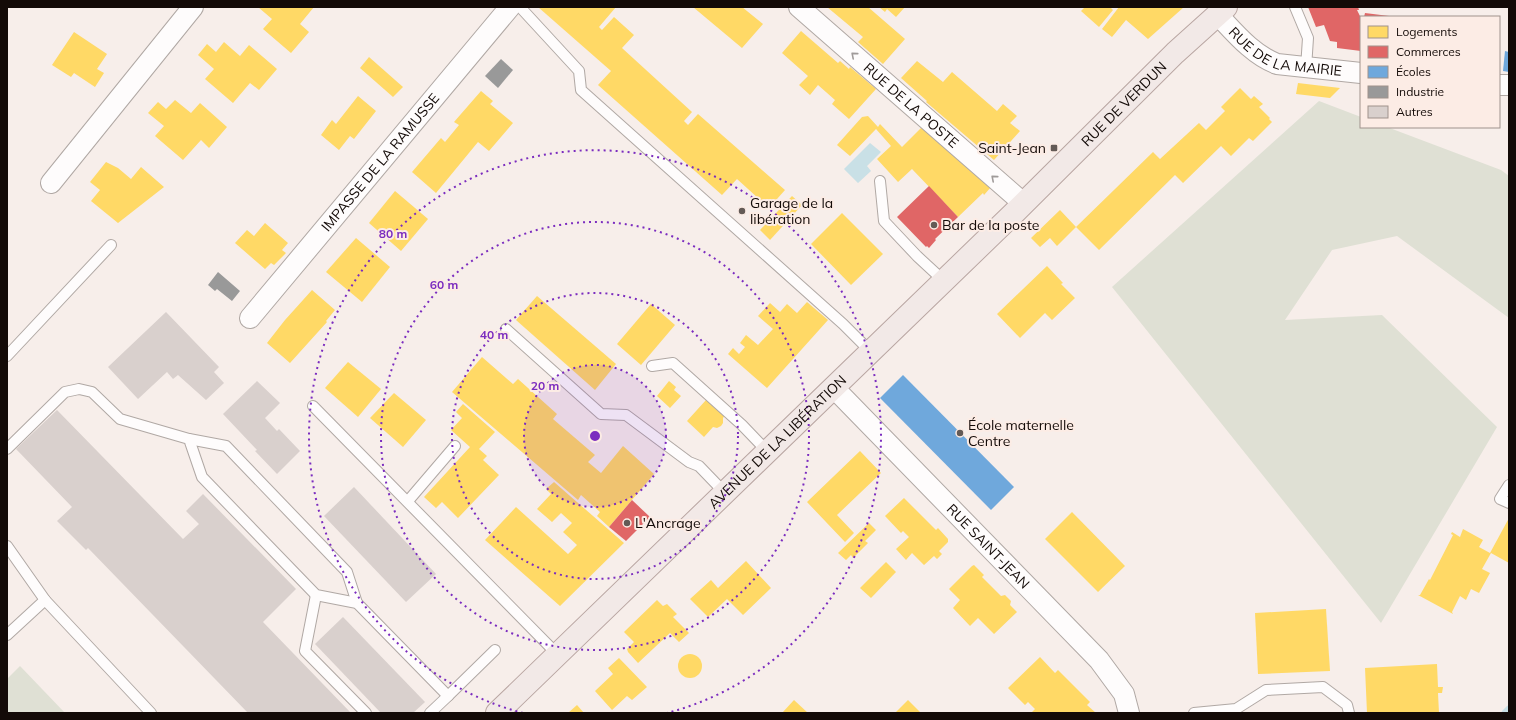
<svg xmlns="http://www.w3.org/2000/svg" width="1516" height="720" font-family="Mulish,sans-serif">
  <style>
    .green { fill: #dfe0d4 }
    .water { fill: #c9e0e6 }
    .homes { fill: #ffd966 }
    .shops { fill: #e06666 }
    .schools { fill: #6fa8dc }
    .industry { fill: #999 }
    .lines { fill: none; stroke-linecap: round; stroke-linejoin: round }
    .stream { stroke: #c9e0e6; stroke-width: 7 }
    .building { fill: #d9d0cd }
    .lane-casing { stroke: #b0a8a4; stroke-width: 12 }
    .street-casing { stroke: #b0a8a4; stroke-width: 22 }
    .primary-casing { stroke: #b9a6a2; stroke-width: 24 }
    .lane { stroke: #fefcfc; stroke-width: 10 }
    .street { stroke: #fefcfc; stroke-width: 20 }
    .primary { stroke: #f2e9e7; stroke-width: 22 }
    .oneway { stroke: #a09b9a }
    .ring { fill: none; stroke: #7b2cbf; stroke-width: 2; stroke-dasharray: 2 4 }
    .poi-dot { fill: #635a56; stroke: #fcece5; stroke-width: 1.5 }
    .labels { text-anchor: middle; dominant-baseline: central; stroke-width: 4; stroke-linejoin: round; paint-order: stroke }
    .street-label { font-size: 14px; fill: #130a07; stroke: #fcece5 }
    .poi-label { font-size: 14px; fill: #130a07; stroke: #fcece5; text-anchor: start }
    .centre { fill: #7b2cbf; stroke: #fcece5; stroke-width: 2 }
    .ring-label { font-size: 12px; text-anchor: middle; font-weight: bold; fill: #7b2cbf; stroke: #fcece5; stroke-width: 4; stroke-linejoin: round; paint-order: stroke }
  </style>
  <rect width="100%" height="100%" fill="#f7eeea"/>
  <g class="green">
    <polygon points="1319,101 1361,117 1361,127 1387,127 1501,170 1509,176 1509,318 1397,236 1332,250 1285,320 1382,315 1497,427 1381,623 1112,287"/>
    <polygon points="20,666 65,713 7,713 7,679"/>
  </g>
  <polygon class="water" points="870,143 881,152 867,166 871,171 858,183 844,169"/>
  <g class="homes">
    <polygon points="258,7 314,7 300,24 309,32 291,53 263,29 272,19"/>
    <polygon points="538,7 616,7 599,27 602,30 614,17 634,35 622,48 692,112 684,121 688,125 698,114 785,190 769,208 737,179 722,195 598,85 611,71"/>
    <polygon points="693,7 742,7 763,24 742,48"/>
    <polygon points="827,7 868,7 905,39 883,64 858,42 863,37"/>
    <polygon points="879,7 905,7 896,17 887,9 885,12"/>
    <polygon points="1085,7 1110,7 1113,10 1099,27 1081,11"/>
    <polygon points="1119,7 1184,7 1148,39 1126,20 1112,37 1102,29"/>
    <polygon points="801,31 838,63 840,61 849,69 850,67 876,89 849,119 832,104 835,100 818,85 810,95 799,85 808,76 782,53"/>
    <polygon points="74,32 107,54 97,69 104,73 95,87 74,73 71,77 52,65"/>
    <polygon points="224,42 240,56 249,45 277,69 259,90 250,83 233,103 205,79 214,69 198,55 207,44 216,52"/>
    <polygon points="369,57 403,87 393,97 360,68"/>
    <polygon points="917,61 943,82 952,72 997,111 1003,104 1017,116 1010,123 1020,131 994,160 926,102 927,101 901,78"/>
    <polygon points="1298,83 1340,88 1330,98 1296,94"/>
    <polygon points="1240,88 1251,99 1254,96 1263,104 1259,107 1270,118 1269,119 1272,122 1253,141 1249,138 1231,156 1221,146 1183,183 1175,175 1099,250 1076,227 1057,246 1050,238 1040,247 1031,238 1060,210 1076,227 1153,152 1160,159 1199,123 1206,130 1225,111 1221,107"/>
    <polygon points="481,91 493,101 490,104 513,123 489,151 478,142 436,193 412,172 441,138 445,142 459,125 454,122"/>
    <polygon points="358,96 376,111 354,139 350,136 339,150 321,135 332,120 336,124"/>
    <polygon points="175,100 191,113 200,103 227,127 209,148 201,140 183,160 155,136 164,126 148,113 158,102 166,109"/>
    <polygon points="868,116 878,127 880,124 902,147 923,126 991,187 984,195 983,193 958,217 912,169 898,182 877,159 891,146 876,129 850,156 837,145 862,117"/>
    <polygon points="106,162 118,168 131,179 141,167 164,187 118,223 91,201 100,190 90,182"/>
    <polygon points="395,191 428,219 401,251 369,223"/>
    <polygon points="792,196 802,205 770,240 760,230"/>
    <polygon points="842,213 883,254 851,285 811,244"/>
    <polygon points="265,223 288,243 282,250 286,253 274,265 271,263 265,269 235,243 247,230 254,236"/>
    <polygon points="356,238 390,267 362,302 326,272"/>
    <polygon points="1047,266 1063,283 1061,284 1075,298 1052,320 1045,313 1020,338 997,314"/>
    <polygon points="312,290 335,310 326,321 327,322 290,363 267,343 285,320"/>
    <polygon points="537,296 616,364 595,390 516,320"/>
    <polygon points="807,302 828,320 767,388 728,354 733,348 739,354 745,347 740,343 746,335 758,345 773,329 758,316 770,303 780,312 787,304 797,313"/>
    <polygon points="651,304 675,325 641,365 617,344"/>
    <polygon points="482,357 513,384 518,379 557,414 553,419 595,455 588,462 601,473 623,446 654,474 609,527 597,516 600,512 581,495 578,500 452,392"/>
    <polygon points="348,362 381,389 358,417 325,388"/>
    <polygon points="669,381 676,387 674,390 681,396 670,408 657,396"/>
    <polygon points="394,393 426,420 403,447 370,418"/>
    <polygon points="706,400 725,415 723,418 723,423 721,426 717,428 713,427 704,437 687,421"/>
    <polygon points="463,404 495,432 479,449 487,456 483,460 499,475 458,518 442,502 436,508 424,497 470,447 451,430 462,418 456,412"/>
    <polygon points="860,451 881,473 837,515 854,533 845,542 807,502"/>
    <polygon points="554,482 624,543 560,606 485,540 516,507 568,554 577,545 563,532 572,523 561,513 552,522 537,509 551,494 546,489"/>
    <polygon points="904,498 936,530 938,528 948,539 948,542 939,551 942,554 937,559 934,556 924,565 912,553 906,560 896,549 909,537 903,531 901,533 885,516"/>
    <polygon points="1072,512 1125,566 1098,592 1045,539"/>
    <polygon points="1509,518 1509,563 1491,553 1482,569 1490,573 1479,593 1471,589 1466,600 1460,596 1452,612 1453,614 1418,595 1420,595 1429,579 1430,580 1453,535 1451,534 1452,532 1460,537 1463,529 1483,540 1479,547 1490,553"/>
    <polygon points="869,523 876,530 865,541 868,543 853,558 851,555 846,560 838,553"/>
    <polygon points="746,561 771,588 743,615 727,599 708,617 690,599 711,580 718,588"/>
    <polygon points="886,562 896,572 871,598 860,588"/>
    <polygon points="974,565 984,575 982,577 1001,596 1005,595 1011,601 1010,605 1017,612 994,634 978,618 970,626 953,608 960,600 949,589 972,566"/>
    <polygon points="657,600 663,606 667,604 677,614 673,617 689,633 679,642 670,633 638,663 628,652 627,649 634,642 624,632"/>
    <polygon points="1326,609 1330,671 1258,674 1255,613"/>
    <circle cx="690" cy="666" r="12"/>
    <polygon points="1040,657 1055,673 1058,670 1090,702 1087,705 1096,713 1031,713 1035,709 1028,702 1025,705 1008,688"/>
    <polygon points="619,658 647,687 632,700 627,696 612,710 595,691 613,674 608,668"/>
    <polygon points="1437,664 1438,687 1443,687 1442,693 1438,693 1439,713 1367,713 1365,668"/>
    <polygon points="794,700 808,713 782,713"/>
    <polygon points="908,700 921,713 895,713"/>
    <polygon points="577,705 584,713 568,713"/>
  </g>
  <g class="shops">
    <polygon points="1308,7 1358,7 1359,10 1357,10 1360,16 1361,17 1361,51 1337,48 1337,42 1330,41 1324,25 1316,27"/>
    <polygon points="1365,13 1389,16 1389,17 1364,17"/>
    <polygon points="929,186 958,217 935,239 936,240 929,248 927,246 926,247 897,217"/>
    <polygon points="632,500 650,517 626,541 609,527"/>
  </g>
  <g class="schools">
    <polygon points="1505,51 1509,52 1509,72 1503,71"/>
    <polygon points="903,375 1014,487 991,510 880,398"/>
  </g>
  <g class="industry">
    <polygon points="501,59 513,70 498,88 485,76"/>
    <polygon points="218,272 240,291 232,301 217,289 215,291 208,285"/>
  </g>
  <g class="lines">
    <polyline class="stream" points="1505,713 1509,709"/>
  </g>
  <g class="building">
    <polygon points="166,312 219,367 214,372 224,383 206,400 178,375 173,379 167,372 138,399 108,367"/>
    <polygon points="257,381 280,403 265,418 277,431 279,429 300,451 277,474 255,451 257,450 223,414"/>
    <polygon points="57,410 183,539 199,524 186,511 203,494 296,589 263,622 351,713 248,713 88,548 86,550 57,521 72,507 16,449"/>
    <polygon points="354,487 436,574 406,602 324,516"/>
    <polygon points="343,617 425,702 413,713 381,713 315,644"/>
  </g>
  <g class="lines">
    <g class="lane-casing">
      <g id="lane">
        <polyline points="520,7 579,71 581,90 843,324 871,352"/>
        <polyline points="1295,7 1308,38 1306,68"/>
        <polyline points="880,181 884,221 917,256 944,281"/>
        <polyline points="506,329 601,414 626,415 689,462 699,466 725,493"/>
        <polyline points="7,356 111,245"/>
        <polyline points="652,366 673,363 742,425 768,452"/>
        <polyline points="313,406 558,655"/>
        <polyline points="189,439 226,446 347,572 357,603"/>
        <polyline points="7,449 65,392 79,389 92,392 120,419 189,439 202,477 316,595 357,603 448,696 495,650"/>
        <polyline points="1509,485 1500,499 1509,503"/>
        <polyline points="408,501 455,446"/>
        <polyline points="7,546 45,600 151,713"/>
        <polyline points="316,595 305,651 366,713"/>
        <polyline points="7,635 45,600"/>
        <polyline points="430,713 448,696"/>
        <polyline points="1194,713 1236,709 1266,690 1323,687 1347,705 1349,713"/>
      </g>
    </g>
    <g class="street-casing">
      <g id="street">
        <path id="s1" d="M799 7 1023 203"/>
        <path id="s2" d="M1218 15C1235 33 1253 55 1277 64L1361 73"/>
        <polyline points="1499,85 1509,85"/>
        <polyline points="51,183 193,7"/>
        <path id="s3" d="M250 318 510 7"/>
        <path id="s4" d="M834 388 1099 660 1124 694 1129 713"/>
      </g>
    </g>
    <g class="primary-casing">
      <g id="primary">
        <path id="s5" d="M497 713 1013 214 1175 53 1226 7"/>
      </g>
    </g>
    <use href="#lane" class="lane"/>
    <use href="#street" class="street"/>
    <use href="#primary" class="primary"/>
  </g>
  <defs><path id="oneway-chevron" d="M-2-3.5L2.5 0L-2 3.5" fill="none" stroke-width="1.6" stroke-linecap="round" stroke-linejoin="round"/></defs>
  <g class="oneway">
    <use href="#oneway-chevron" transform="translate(854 55) rotate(-139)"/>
    <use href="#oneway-chevron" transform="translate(994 178) rotate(-139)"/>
  </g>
  <circle cx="595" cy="436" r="71" fill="#7b2cbf" fill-opacity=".12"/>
  <g class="ring">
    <circle cx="595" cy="436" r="71"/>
    <circle cx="595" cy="436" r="143"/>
    <circle cx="595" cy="436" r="214"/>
    <path d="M523 713A286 286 0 1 1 667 713"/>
  </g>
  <g class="poi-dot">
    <rect x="1050" y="144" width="8" height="8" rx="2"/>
    <circle cx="742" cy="211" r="4"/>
    <circle cx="934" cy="225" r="4"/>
    <circle cx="960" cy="433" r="4"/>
    <circle cx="627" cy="523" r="4"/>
  </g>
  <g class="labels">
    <g class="street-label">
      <text stroke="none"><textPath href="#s2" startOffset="81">RUE DE LA MAIRIE</textPath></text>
      <text stroke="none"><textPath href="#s5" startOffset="874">RUE DE VERDUN</textPath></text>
      <text stroke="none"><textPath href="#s1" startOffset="149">RUE DE LA POSTE</textPath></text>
      <text stroke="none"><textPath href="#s3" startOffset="203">IMPASSE DE LA RAMUSSE</textPath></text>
      <text stroke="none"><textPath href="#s5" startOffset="390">AVENUE DE LA LIBÉRATION</textPath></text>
      <text stroke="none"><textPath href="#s4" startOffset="221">RUE SAINT-JEAN</textPath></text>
    </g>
    <g class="poi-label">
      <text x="1046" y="148" text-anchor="end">Saint-Jean</text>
      <text x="750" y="203">Garage de la<tspan x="750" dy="16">libération</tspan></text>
      <text x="942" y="225">Bar de la poste</text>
      <text x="968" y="425">École maternelle<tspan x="968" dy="16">Centre</tspan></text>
      <text x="635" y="523">L'Ancrage</text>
    </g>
  </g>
  <circle cx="595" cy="436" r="6" class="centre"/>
  <g class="ring-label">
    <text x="393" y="238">80 m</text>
    <text x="444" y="289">60 m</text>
    <text x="494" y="339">40 m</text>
    <text x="545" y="390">20 m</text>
  </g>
  <rect width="1516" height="720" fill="none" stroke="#130a07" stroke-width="16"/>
  <rect x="1360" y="16" width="140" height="112" fill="#fcece5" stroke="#9f928c"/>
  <rect x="1368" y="26" width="20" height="12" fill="#ffd966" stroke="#9f928c"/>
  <text x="1396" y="36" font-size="12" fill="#130a07">Logements</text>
  <rect x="1368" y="46" width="20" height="12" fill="#e06666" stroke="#9f928c"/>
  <text x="1396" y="56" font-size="12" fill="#130a07">Commerces</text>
  <rect x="1368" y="66" width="20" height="12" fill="#6fa8dc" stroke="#9f928c"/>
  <text x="1396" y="76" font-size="12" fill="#130a07">Écoles</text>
  <rect x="1368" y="86" width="20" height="12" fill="#999999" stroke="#9f928c"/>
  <text x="1396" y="96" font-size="12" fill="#130a07">Industrie</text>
  <rect x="1368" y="106" width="20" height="12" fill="#d9d0cd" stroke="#9f928c"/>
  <text x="1396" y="116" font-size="12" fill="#130a07">Autres</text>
</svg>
